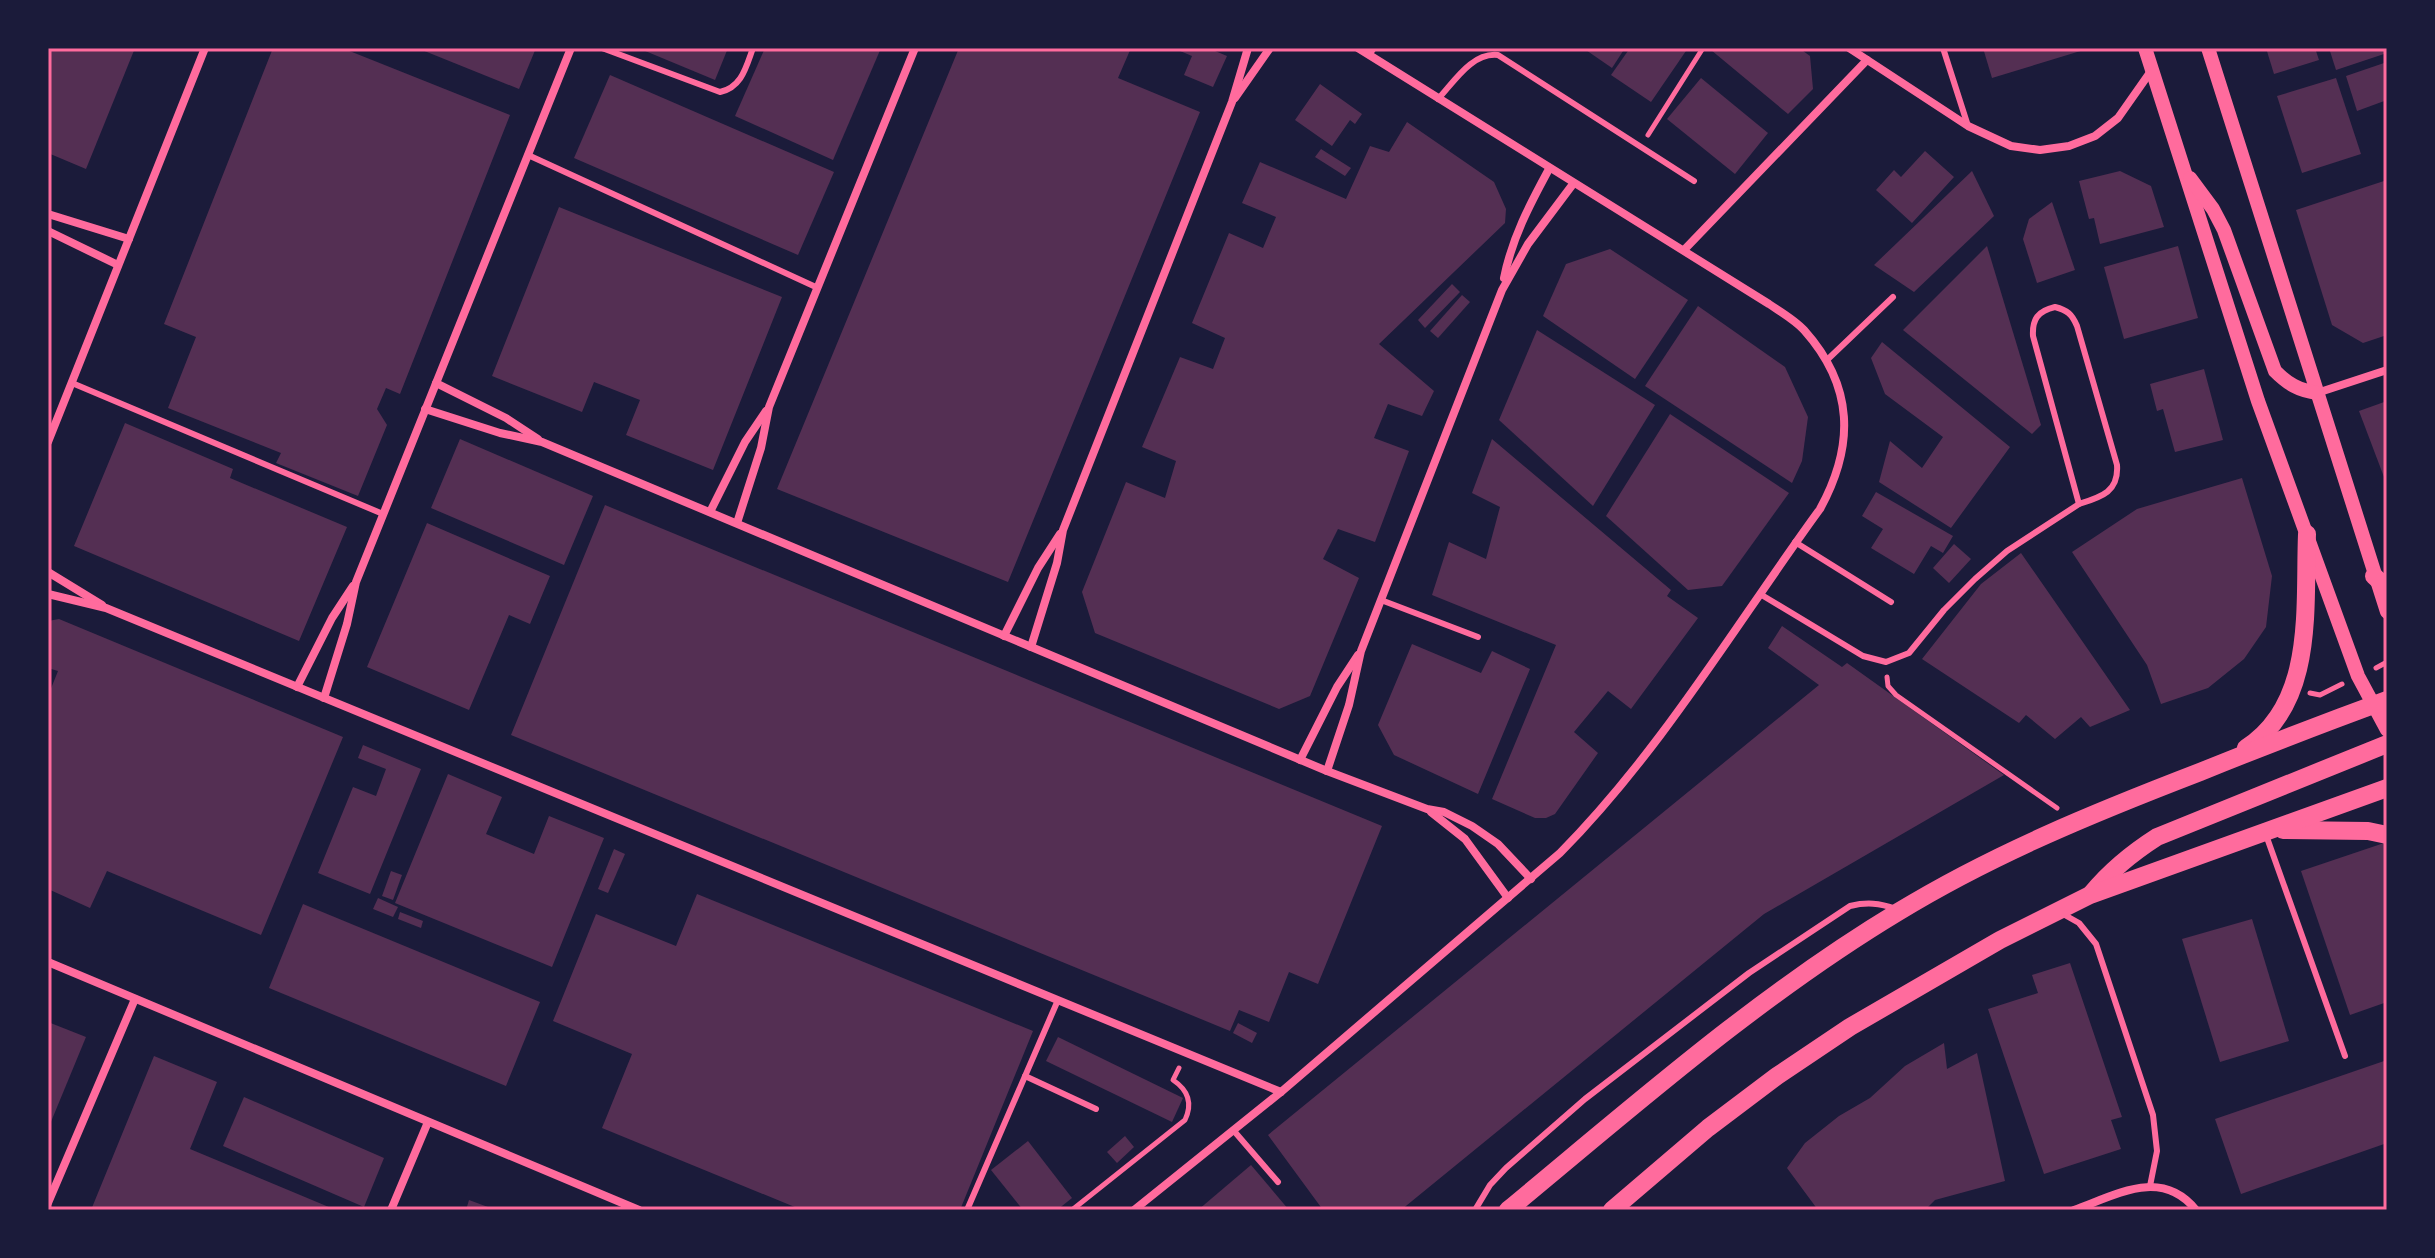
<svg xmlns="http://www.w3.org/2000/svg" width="2435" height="1258" font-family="'DM Sans',sans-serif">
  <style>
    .building { fill: #542f53 }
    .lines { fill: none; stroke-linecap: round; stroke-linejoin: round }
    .path { stroke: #ff6b9d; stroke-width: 5 }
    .service { stroke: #ff6b9d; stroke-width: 6 }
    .minor { stroke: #ff6b9d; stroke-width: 8 }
    .tertiary { stroke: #ff6b9d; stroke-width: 14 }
    .primary { stroke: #ff6b9d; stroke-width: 18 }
    .neatline { fill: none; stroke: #ff6b9d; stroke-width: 3 }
  </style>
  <rect width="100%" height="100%" fill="#1b1b3a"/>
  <g class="building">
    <polygon points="48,48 135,48 86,169 48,153"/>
    <polygon points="273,48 342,48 510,115 400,394 386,388 377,409 387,425 358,496 276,463 281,453 168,408 196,337 164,324"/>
    <polygon points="417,48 536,48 519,89"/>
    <polygon points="638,48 728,48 715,80"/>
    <polygon points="765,48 881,48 833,160 735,116"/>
    <polygon points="959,48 1131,48 1118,78 1200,112 1008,582 777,489"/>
    <polygon points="1173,48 1208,48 1227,56 1213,87 1184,75 1192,56"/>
    <polygon points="1583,48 1625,48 1612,68"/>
    <polygon points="1630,48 1688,48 1651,102 1611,75"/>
    <polygon points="1712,48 1799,48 1810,56 1813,89 1788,114 1711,50"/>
    <polygon points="1983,48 2087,48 2087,49 1992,78"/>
    <polygon points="2266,48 2315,48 2319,60 2274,74"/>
    <polygon points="2329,48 2386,48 2387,53 2336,70"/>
    <polygon points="2387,62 2387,100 2357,111 2346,76"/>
    <polygon points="610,75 834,172 798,255 574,158"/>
    <polygon points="1701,78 1768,133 1735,174 1667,119"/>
    <polygon points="2336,78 2361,154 2302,173 2277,96"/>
    <polygon points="1320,84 1362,114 1355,124 1350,120 1332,146 1295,120"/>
    <polygon points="1407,122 1494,182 1506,209 1505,223 1379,344 1434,391 1422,416 1388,404 1374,438 1409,451 1375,542 1338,529 1323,559 1359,578 1310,696 1279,709 1095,633 1082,592 1126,482 1165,498 1176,461 1142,447 1180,357 1213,369 1225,338 1192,323 1229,233 1263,248 1276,217 1242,203 1260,162 1346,199 1370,146 1389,152"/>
    <polygon points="1321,149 1351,168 1345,176 1315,157"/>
    <polygon points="1925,151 1954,177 1912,223 1876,190 1894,170 1901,177"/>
    <polygon points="1972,171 1994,216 1914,292 1874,265"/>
    <polygon points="2120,171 2151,186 2164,227 2100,244 2094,218 2089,219 2079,181"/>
    <polygon points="2387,180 2387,335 2363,343 2332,325 2296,210"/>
    <polygon points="2052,202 2075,270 2037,283 2023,239 2029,219"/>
    <polygon points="559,207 782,297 713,470 626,435 640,400 594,382 582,412 492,376"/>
    <polygon points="1987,246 2041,425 2032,434 1903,330"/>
    <polygon points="2178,246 2198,318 2124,339 2104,267"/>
    <polygon points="1610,249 1688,300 1635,379 1543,316 1566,264"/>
    <polygon points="1452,284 1460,292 1425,328 1418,320"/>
    <polygon points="1462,295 1470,302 1438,338 1430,331"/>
    <polygon points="1698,306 1785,367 1808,417 1802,461 1792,483 1645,386"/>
    <polygon points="1537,330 1655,405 1593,506 1499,420"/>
    <polygon points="1882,342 2010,447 1951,528 1879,482 1890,441 1922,468 1943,437 1885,394 1871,358"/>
    <polygon points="2204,369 2223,440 2175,452 2163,409 2157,411 2150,384"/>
    <polygon points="2387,401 2387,485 2359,411"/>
    <polygon points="1670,414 1789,493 1722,586 1688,590 1606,516"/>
    <polygon points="125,423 233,469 230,478 347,527 299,641 74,546"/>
    <polygon points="460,439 593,496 564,565 431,508"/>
    <polygon points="1492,439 1671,590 1667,596 1698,618 1631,709 1608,691 1574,732 1598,753 1555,814 1546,818 1535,818 1492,799 1556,645 1432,595 1449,542 1486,559 1500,507 1472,493"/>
    <polygon points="2242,478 2272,576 2266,627 2244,659 2208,688 2161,704 2147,665 2072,552 2137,509"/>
    <polygon points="1876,492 1953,536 1943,553 1931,546 1914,574 1871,548 1883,529 1862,516"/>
    <polygon points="605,505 1382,826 1318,984 1289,972 1269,1022 1239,1010 1230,1031 511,735"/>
    <polygon points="427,523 550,576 530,624 509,615 469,710 367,667"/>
    <polygon points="1954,544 1971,559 1949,583 1933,568"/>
    <polygon points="2021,553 2130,710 2090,727 2081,717 2055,739 2026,715 2019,723 1922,659 1981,584"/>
    <polygon points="59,619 343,737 261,935 107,871 90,908 48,889 48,696 58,671 48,668 48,621"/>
    <polygon points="1782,626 1842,667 1847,663 2004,775 1764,914 1401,1210 1323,1210 1268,1135 1819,685 1768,648"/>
    <polygon points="1412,644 1481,673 1492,651 1530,669 1478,794 1394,755 1378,725"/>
    <polygon points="363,745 421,769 370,894 318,873 353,787 376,796 386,769 358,758"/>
    <polygon points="448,774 502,797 486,834 534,854 549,816 604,838 552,967 395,903"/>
    <polygon points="2387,842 2387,1002 2350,1015 2301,871"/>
    <polygon points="614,849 625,854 608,893 598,889"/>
    <polygon points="391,871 402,875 393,900 382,896"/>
    <polygon points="697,894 1033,1031 960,1210 802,1210 602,1128 632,1054 553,1021 596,914 676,946"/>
    <polygon points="378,898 398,907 393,917 373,909"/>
    <polygon points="303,904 540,1002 506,1086 269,988"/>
    <polygon points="400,912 423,921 421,928 398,919"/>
    <polygon points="2252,919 2289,1041 2220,1062 2182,939"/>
    <polygon points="2070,963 2122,1117 2111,1120 2121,1149 2044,1174 1988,1009 2038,993 2032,975"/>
    <polygon points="48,1022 86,1037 48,1129"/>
    <polygon points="1238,1023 1257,1033 1252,1043 1233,1033"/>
    <polygon points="1058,1037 1183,1098 1172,1122 1046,1061"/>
    <polygon points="1944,1043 1947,1069 1977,1053 2005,1181 1935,1200 1925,1210 1818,1210 1787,1168 1805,1143 1839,1116 1870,1098 1905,1066"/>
    <polygon points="154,1056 217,1082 190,1149 336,1210 91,1210"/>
    <polygon points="2387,1060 2387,1143 2241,1194 2215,1119"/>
    <polygon points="244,1097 384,1158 364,1207 223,1146"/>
    <polygon points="1125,1136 1134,1147 1117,1163 1107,1152"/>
    <polygon points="1028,1141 1072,1198 1057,1210 1023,1210 991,1170"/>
    <polygon points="1251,1165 1289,1210 1198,1210"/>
    <polygon points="469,1200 496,1210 466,1210"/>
  </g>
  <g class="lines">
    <g class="path">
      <polyline points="1648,135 1703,48"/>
      <polyline points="2376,668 2387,662"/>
      <polyline points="1887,677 1888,686 1896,695 2057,808"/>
      <polyline points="2310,693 2320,695 2342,684"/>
      <path d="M1072 1210 1185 1120C1193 1103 1188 1090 1173 1080L1179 1068"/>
    </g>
    <g class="service">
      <path d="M602 48 720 92C742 87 746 67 753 48"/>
      <polyline points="1943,48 1968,126"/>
      <polyline points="1369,55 1374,48"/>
      <path d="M1438 99C1454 82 1472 52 1498 55L1694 181"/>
      <polyline points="528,155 818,288"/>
      <path d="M2055 307C2067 310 2072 314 2077 326L2117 465C2119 492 2101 497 2079 504L2033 336C2032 319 2038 311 2055 307Z"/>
      <polyline points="1827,360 1893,297"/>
      <polyline points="72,383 383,514"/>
      <polyline points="1795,542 1891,602"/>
      <polyline points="1760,594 1863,656 1886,662 1909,653 1944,610 1975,579 2007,551 2079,504"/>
      <polyline points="1381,600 1478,637"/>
      <polyline points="2266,835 2345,1056"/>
      <polyline points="2063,914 2079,923 2096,944 2153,1115 2157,1151 2150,1186"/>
      <polyline points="1025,1076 1096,1109"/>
      <polyline points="1234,1131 1278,1182"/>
      <polyline points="967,1210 1058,1000"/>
      <path d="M1475 1210 1490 1185 1506 1168 1585 1099 1749 973 1850 906C1867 902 1879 903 1896 909"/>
    </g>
    <g class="minor">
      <polyline points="1849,48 1968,126 2011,146 2040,150 2069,146 2095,136 2118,118 2151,71"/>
      <polyline points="1235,98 1270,48"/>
      <polyline points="48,214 129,239"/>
      <polyline points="48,231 118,265"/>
      <polyline points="1684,250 1867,60"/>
      <path d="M1504 278C1512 238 1530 204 1549 169"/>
      <polyline points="436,383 506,418 538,439"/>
      <polyline points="2317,393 2387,370"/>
      <polyline points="425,409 500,433 542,442 1327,771 1427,809 1444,812 1472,826 1498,844 1531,879"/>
      <polyline points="48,442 205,48"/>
      <polyline points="710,512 745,442 766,411"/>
      <polyline points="737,523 761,448 769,407 915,48"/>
      <polyline points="48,572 102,605"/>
      <polyline points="48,594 106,608 1281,1092"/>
      <polyline points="1004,636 1038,568 1060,534"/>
      <polyline points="1031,647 1057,563 1063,530 1232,102 1248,48"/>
      <polyline points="297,687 332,618 353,586"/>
      <polyline points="324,698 347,624 356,582 571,48"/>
      <polyline points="1300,760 1337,687 1358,655"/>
      <polyline points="1327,771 1349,705 1361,651 1502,290 1528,244 1573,184"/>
      <polyline points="1431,812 1465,839 1508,898"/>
      <polyline points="48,962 639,1210"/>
      <polyline points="48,1203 135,999"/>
      <polyline points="391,1210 428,1122"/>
      <path d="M1134 1210 1281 1092 1560 853C1661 751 1736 624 1820 509 1855 445 1854 386 1804 330 1795 320 1781 312 1769 304L1358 48"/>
      <path d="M2074 1210C2116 1195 2161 1167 2196 1210"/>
    </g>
    <g class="tertiary">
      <polyline points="2145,48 2258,401 2358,676 2387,730"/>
      <polyline points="2208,48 2387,612"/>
      <path d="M2190 178 2213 209 2224 230 2275 371C2288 384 2298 390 2317 393"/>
    </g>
    <g class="primary">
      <polyline points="2374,576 2387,588"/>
      <path d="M2246 748C2316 703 2304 606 2307 534"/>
      <polyline points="2283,830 2368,831 2387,835"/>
      <path d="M2092 893C2111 870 2132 853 2157 837L2387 744"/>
      <path d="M1508 1210C1634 1106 1757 997 1898 912 1993 854 2096 812 2200 772 2262 747 2324 723 2387 700"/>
      <polyline points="1612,1210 1708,1128 1777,1076 1850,1027 2000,940 2090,895 2387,788"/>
    </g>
  </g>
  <rect width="2435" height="1258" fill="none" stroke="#1b1b3a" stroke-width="100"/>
  <rect x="50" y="50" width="2335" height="1158" class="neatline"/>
</svg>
